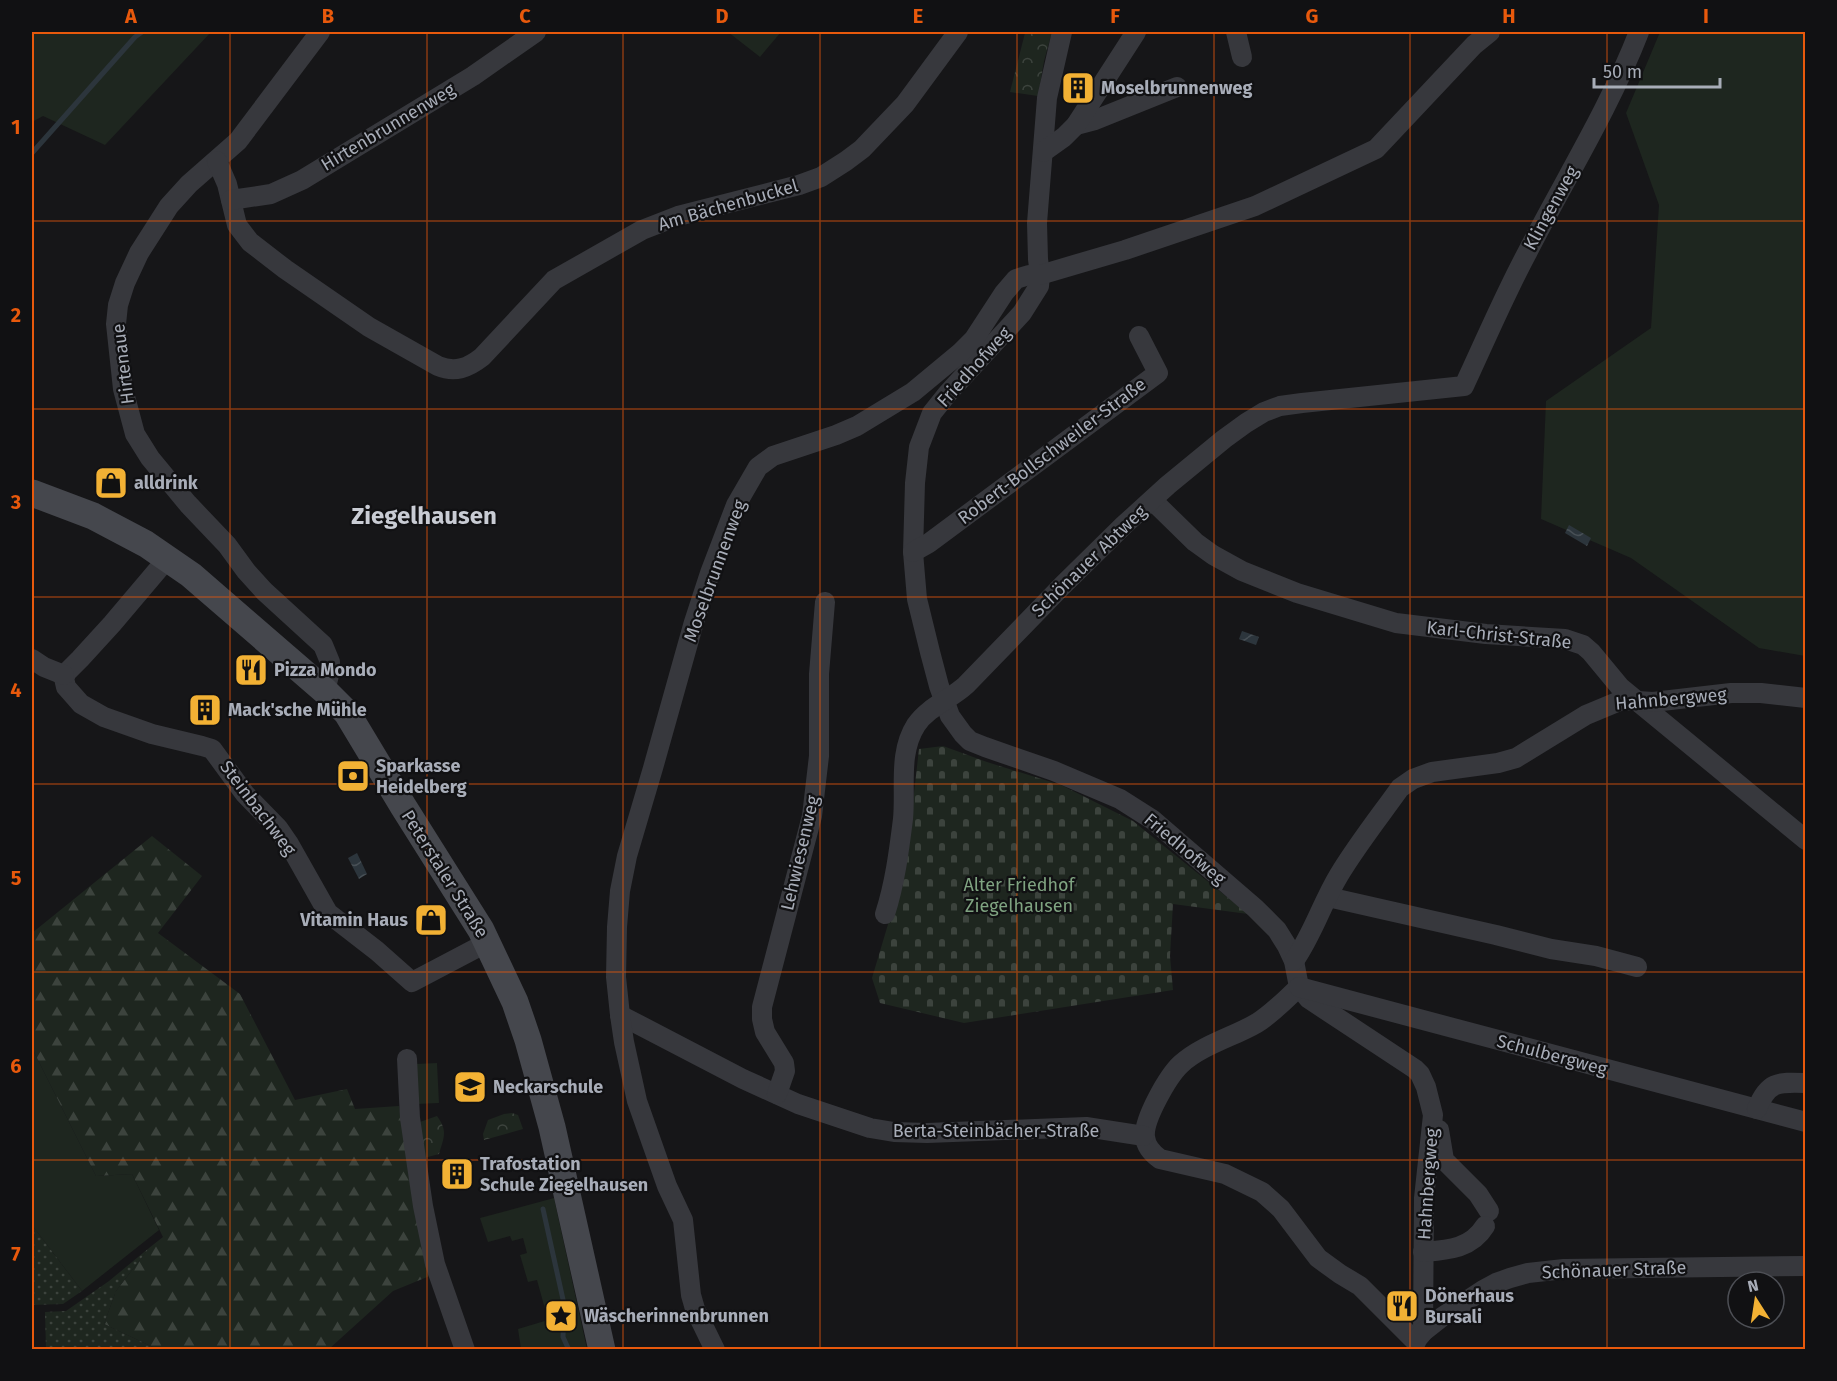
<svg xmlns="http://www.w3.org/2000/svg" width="1837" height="1381" font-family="'Fira Sans',sans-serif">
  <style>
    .grass { fill: #1e261f }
    .forest { fill: url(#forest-firs) }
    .cemetery { fill: url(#cemetery-stones) }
    .park { fill: url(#park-crowns) }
    .garden { fill: url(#garden-dots) }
    .water { fill: url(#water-waves) }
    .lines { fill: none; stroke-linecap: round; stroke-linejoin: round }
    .stream { stroke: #2c353c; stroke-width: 5 }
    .minor { stroke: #37383d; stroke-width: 20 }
    .secondary { stroke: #45474d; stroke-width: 27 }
    .grid { fill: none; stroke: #e8590c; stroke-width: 1.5; stroke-opacity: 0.55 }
    .labels { text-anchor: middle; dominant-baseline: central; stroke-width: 4.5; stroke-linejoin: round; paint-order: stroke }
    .poi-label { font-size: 18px; font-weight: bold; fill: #a8adb8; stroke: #111113; text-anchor: start }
    .street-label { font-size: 18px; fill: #a8adb8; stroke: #111113 }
    .park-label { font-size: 18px; fill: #7fa381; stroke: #111113 }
    .district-label { font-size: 24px; font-weight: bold; fill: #c9ccd4; stroke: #111113 }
    .neatline { fill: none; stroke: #e8590c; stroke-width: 2 }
    .grid-label { font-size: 20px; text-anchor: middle; font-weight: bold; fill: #e8590c }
  </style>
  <defs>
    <pattern id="forest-firs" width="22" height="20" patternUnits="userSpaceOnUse" patternTransform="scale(1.5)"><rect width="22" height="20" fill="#1e261f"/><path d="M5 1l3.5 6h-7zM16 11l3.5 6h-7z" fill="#3c433d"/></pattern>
    <pattern id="cemetery-stones" width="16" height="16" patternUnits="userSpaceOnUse" patternTransform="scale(1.5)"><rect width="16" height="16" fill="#1e261f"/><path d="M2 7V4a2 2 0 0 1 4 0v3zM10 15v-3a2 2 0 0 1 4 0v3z" fill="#3c433d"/></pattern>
    <pattern id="park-crowns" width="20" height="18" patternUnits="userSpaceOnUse" patternTransform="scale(1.5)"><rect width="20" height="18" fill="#1e261f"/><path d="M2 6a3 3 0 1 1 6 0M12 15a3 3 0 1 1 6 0" fill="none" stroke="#3c433d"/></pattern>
    <pattern id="garden-dots" width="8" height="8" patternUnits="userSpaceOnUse" patternTransform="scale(1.5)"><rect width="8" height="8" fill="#1e261f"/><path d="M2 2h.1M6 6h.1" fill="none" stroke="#3c433d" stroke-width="1.8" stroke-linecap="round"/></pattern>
    <pattern id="water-waves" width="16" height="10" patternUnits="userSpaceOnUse" patternTransform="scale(1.5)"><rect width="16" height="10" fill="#2c353c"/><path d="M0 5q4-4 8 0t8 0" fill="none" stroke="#485056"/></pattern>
  </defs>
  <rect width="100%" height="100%" fill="#161618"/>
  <g class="grass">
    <polygon points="32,32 211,32 105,145 43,116 32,122"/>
    <polygon points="728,32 781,32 760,57"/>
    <polygon points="1660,32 1805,32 1805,656 1759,648 1631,558 1541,519 1546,401 1651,328 1659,205 1626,113"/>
    <polygon points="32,1048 96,1176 132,1174 159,1230 82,1291 32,1225"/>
    <polygon points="437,1063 439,1103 417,1104 415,1064"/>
    <polygon points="554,1198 587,1349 521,1349 518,1329 548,1320 537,1280 528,1282 520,1255 527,1253 523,1238 512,1241 510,1236 488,1242 480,1218"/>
  </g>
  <polygon class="forest" points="152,836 202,876 158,933 240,994 295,1100 347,1089 355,1109 399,1106 432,1275 393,1291 330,1348 331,1349 157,1349 104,1324 116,1291 149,1248 163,1237 132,1174 96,1176 32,1048 32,933"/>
  <polygon class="cemetery" points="943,746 987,762 1061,785 1133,821 1248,914 1173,904 1170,956 1173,990 964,1023 880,1003 872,978 906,864 919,749"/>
  <g class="park">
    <polygon points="1023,32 1052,32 1044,61 1038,96 1010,92 1025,33"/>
    <polygon points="512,1113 518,1115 523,1129 484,1140 483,1134 488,1120 504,1114"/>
    <path d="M437 1116C448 1131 444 1137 439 1154L424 1158 417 1123Z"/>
  </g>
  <g class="garden">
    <polygon points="32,1225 82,1291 63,1304 32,1305"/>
    <polygon points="149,1248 116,1291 104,1324 157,1349 46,1349 45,1312 66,1311 109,1281"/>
  </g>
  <g class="water">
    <polygon points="1569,525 1591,538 1587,546 1565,533"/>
    <polygon points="1242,631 1259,637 1256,645 1239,639"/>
    <polygon points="357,853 367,874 359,879 348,858"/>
  </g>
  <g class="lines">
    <g class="stream">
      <polyline points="32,153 135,37 142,32"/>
      <polyline points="543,1209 564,1304 563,1337 569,1350"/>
    </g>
    <g class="minor">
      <polyline points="320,32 238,141 189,184 169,206 139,253 125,283 118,305 116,324 123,389 135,434 150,458 188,504 227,545 246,571 264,591 323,645 330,662 330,671 325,691"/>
      <polyline points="1062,32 1047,98 1037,223 1038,259 1040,275 1039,286 1022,313 948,393 932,413 919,447 915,483 913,552 917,599 930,652 939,686 950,716 963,734 970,741 985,747 1054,771 1120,799 1153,820 1255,908 1277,930 1287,946 1294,961 1299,987 1309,999 1415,1069 1420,1074 1426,1087 1433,1115 1424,1198 1423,1332"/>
      <polyline points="1236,32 1242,57"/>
      <polyline points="1076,125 1095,120 1177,87"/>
      <polyline points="1043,152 1064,137 1076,125 1136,32"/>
      <path d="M217 161 227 184 237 225 250 242 285 269 369 327 438 366C455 373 468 368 482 357L554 280 642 230 678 216 799 185 821 177 846 161 862 149 905 104 958 32"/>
      <polyline points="231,200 271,194 302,180 473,76 536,32"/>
      <polyline points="1152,500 1195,542 1213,555 1242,571 1297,593 1396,623 1486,634 1565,639 1583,645 1591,652 1620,687 1806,840"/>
      <polyline points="913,552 929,543 1158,373 1139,336"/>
      <polyline points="167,559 112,624 80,659 67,672 64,678 66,687 81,704 104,717 152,734 202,746 212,749 245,794 278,828 289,844 328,913 377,951 412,982 488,942"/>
      <polyline points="32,659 44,667 64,675"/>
      <polyline points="1328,897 1496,935 1551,949 1596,956 1637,967"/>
      <path d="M885 914C895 883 899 851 903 819 906 788 898 753 916 725 928 707 951 699 966 685L1062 586 1124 525 1168 485 1224 439 1246 423 1264 412 1280 406 1302 403 1464 386C1485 341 1504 296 1527 253 1565 179 1609 109 1639 32"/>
      <path d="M1294 961C1313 934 1322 903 1339 875 1357 845 1380 816 1400 788L1413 779 1432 772 1498 763 1516 758 1586 715 1622 700 1653 702 1731 693H1761L1806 698"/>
      <path d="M1299 987C1286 999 1273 1013 1257 1023 1233 1037 1202 1045 1181 1064 1168 1076 1143 1120 1145 1137 1146 1147 1153 1154 1160 1159L1225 1174 1262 1192 1281 1209 1318 1258 1340 1274 1360 1286 1416 1342"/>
      <polyline points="1299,987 1806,1122"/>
      <polyline points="620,1015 743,1079 798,1104 870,1128 894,1132 927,1133 1086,1127 1144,1136"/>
      <polyline points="407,1059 410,1118 423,1206 435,1264 465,1350"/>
      <polyline points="777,1094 785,1071 784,1063 765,1032 762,1019 762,1007 812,816 819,756 819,674 825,602"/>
      <path d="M1757 1109C1768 1081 1778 1082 1806 1083"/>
      <polyline points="1439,1130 1444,1160 1478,1194 1489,1211"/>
      <path d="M1423 1252C1447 1250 1471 1249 1485 1226"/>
      <polyline points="1418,1338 1423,1332 1442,1317 1483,1290 1496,1283 1510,1278 1528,1273 1564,1269 1806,1266"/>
      <polyline points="715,1350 695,1309 691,1295 683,1220 667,1186 637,1101 624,1042 620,1015 616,977 617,927 620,891 627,856 653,768 694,622 710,573 736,505 758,467 773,456 836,435 857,426 913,392 960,353 974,339 1004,293 1016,279 1029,275 1040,275 1125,250 1255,206 1376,149 1474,45 1490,32"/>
    </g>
    <polyline class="secondary" points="32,493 93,516 146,544 191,575 325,691 347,713 403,806 481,930 515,1002 528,1040 552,1127 602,1350"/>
  </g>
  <path class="grid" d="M230 32V1350M427 32V1350M623 32V1350M820 32V1350M1017 32V1350M1214 32V1350M1410 32V1350M1607 32V1350M32 221H1806M32 409H1806M32 597H1806M32 784H1806M32 972H1806M32 1160H1806"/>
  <defs>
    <g id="building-square" transform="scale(1.725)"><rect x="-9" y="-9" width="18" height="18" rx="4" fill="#f2b134" stroke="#111113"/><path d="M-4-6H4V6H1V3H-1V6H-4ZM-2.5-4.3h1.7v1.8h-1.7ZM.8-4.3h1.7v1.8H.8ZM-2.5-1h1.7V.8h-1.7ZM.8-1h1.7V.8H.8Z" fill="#111"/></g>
    <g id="shop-square" transform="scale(1.725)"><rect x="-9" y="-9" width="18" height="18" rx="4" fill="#f2b134" stroke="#111113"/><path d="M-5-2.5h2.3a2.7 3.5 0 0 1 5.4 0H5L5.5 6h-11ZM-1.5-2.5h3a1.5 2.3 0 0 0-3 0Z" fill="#111"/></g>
    <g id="restaurant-square" transform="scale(1.725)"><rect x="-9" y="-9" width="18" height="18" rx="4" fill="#f2b134" stroke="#111113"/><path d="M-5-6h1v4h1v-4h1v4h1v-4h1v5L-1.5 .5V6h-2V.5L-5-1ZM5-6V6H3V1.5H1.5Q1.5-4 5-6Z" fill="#111"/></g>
    <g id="bank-square" transform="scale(1.725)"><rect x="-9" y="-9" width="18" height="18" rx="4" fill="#f2b134" stroke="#111113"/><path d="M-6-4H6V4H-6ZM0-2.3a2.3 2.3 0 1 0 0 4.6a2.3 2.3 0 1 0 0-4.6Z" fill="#111"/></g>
    <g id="school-square" transform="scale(1.725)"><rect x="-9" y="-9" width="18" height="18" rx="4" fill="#f2b134" stroke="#111113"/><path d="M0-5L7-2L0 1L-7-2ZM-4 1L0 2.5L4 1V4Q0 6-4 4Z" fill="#111"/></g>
    <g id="sight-square" transform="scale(1.725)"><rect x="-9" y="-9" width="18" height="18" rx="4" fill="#f2b134" stroke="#111113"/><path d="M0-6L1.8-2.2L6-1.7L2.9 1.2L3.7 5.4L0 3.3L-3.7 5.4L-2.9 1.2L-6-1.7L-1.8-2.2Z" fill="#111"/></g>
  </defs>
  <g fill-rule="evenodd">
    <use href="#building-square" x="1078" y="88"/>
    <use href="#shop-square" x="111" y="483"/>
    <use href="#restaurant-square" x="251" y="670"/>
    <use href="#building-square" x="205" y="710"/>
    <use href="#bank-square" x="353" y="776"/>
    <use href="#shop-square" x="431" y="920"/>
    <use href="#school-square" x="470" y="1087"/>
    <use href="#building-square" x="457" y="1174"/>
    <use href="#restaurant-square" x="1402" y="1306"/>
    <use href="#sight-square" x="561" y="1316"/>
  </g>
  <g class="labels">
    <g class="poi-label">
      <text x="1101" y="88">Moselbrunnenweg</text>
      <text x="134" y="483">alldrink</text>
      <text x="274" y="670">Pizza Mondo</text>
      <text x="228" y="710">Mack'sche Mühle</text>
      <text x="376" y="766">Sparkasse<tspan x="376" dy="21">Heidelberg</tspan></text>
      <text x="408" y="920" text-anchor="end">Vitamin Haus</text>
      <text x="493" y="1087">Neckarschule</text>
      <text x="480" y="1164">Trafostation<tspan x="480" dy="21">Schule Ziegelhausen</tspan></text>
      <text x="1425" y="1296">Dönerhaus<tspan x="1425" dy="21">Bursali</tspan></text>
      <text x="584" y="1316">Wäscherinnenbrunnen</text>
    </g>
    <g class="street-label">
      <text transform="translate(388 127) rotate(-31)">Hirtenbrunnenweg</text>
      <text transform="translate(728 205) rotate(-16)">Am Bächenbuckel</text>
      <text transform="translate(1551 208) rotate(-61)">Klingenweg</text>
      <text transform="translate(123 364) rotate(-97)">Hirtenaue</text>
      <text transform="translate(974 367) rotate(-48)">Friedhofweg</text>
      <text transform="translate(1052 451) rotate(-37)">Robert-Bollschweiler-Straße</text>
      <text transform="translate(1089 561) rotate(-44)">Schönauer Abtweg</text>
      <text transform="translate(715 571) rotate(-70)">Moselbrunnenweg</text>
      <text transform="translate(1499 635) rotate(6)">Karl-Christ-Straße</text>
      <text transform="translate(1671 699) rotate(-5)">Hahnbergweg</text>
      <text transform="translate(258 808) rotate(53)">Steinbachweg</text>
      <text transform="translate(1185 849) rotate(40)">Friedhofweg</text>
      <text transform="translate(800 853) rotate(-77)">Lehwiesenweg</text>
      <text transform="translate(445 874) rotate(58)">Peterstaler Straße</text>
      <text transform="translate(1552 1055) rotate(15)">Schulbergweg</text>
      <text x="996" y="1131">Berta-Steinbächer-Straße</text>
      <text transform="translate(1428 1184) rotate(-86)">Hahnbergweg</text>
      <text transform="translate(1614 1270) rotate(-2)">Schönauer Straße</text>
    </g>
    <g class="park-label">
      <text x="1019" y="885">Alter Friedhof<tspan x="1019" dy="21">Ziegelhausen</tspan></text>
    </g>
    <g class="district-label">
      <text x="424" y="516">Ziegelhausen</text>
    </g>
  </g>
  <rect width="1837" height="1381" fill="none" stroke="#111113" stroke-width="66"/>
  <g transform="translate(1756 1300) rotate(348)"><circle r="28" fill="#111113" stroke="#4d4f55" stroke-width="1.5"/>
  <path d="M0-4.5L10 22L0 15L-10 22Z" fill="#f2b134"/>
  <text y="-9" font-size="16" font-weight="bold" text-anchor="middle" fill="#a8adb8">N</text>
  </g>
  <path d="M1594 78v9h126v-9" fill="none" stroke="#a8adb8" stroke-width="3"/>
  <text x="1603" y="78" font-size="18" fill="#a8adb8" stroke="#111113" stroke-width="4.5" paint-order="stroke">50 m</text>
  <rect x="33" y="33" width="1771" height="1315" class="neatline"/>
  <g class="grid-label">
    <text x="131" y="23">A</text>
    <text x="328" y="23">B</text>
    <text x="525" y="23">C</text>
    <text x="722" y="23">D</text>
    <text x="918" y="23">E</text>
    <text x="1115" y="23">F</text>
    <text x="1312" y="23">G</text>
    <text x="1509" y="23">H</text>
    <text x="1706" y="23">I</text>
    <text x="16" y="134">1</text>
    <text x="16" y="322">2</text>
    <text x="16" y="509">3</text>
    <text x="16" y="697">4</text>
    <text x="16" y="885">5</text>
    <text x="16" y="1073">6</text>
    <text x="16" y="1261">7</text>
  </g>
</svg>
